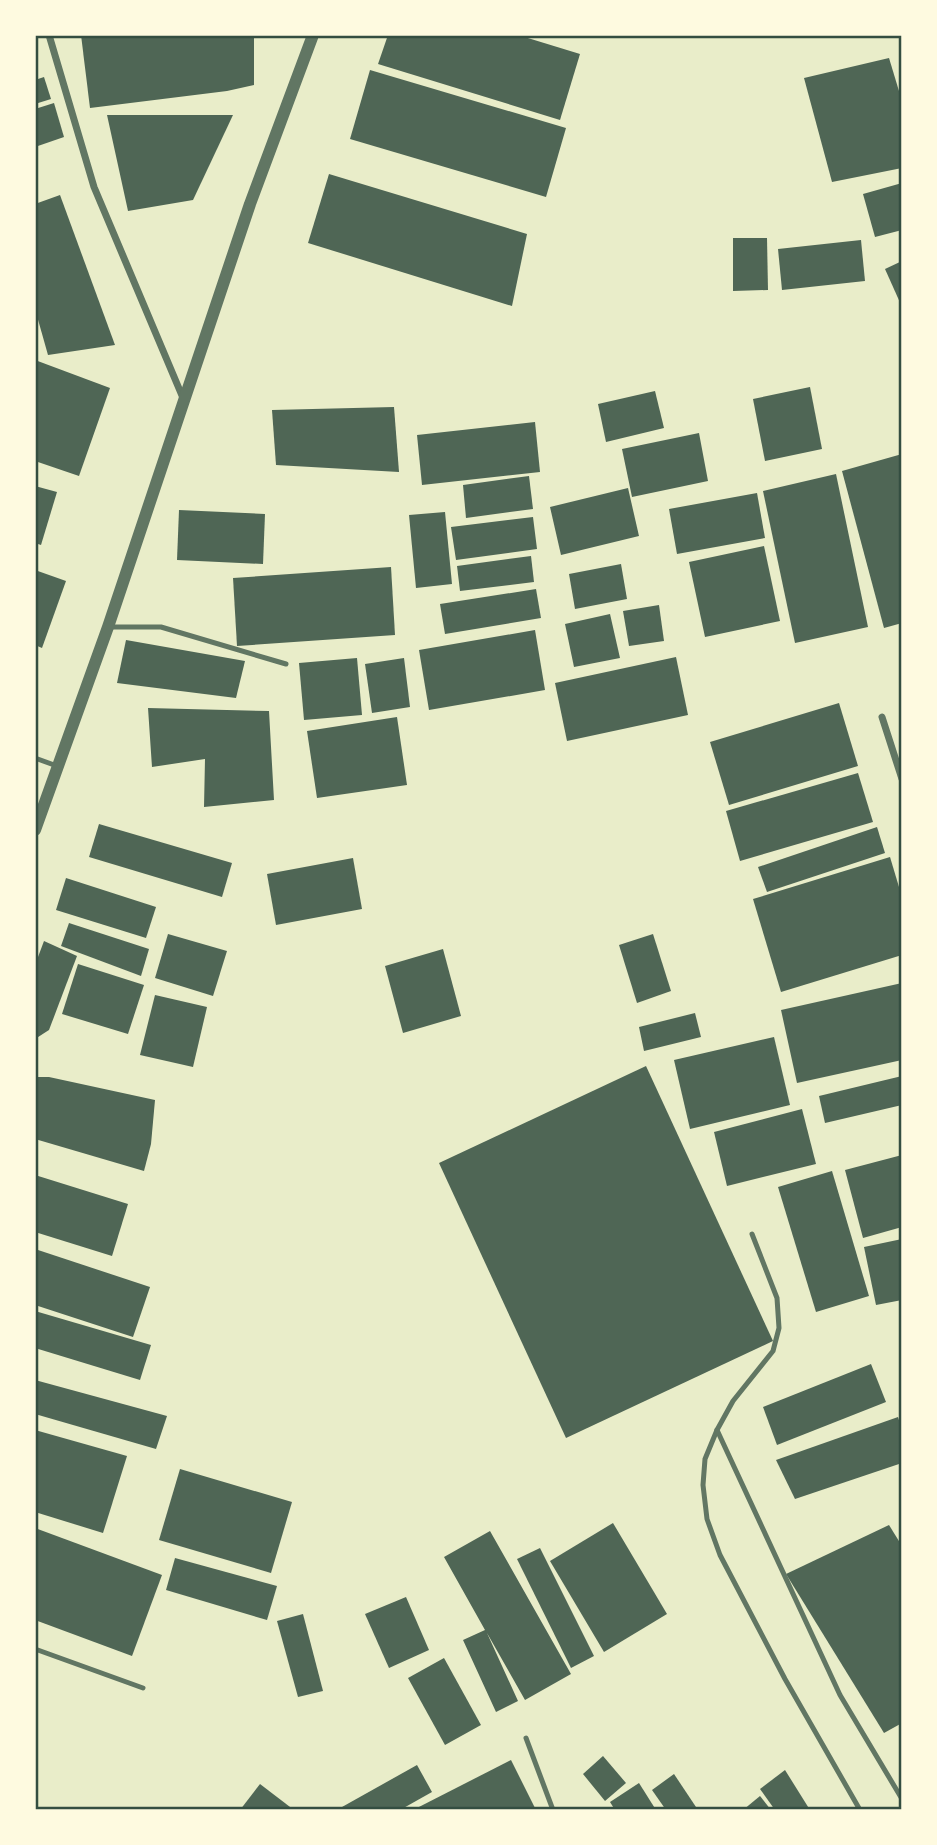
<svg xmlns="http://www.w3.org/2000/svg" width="937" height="1845" font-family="'Open Sans',sans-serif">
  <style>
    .building { fill: #4f6655 }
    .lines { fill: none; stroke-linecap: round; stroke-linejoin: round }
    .service { stroke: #617663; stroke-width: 5 }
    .minor { stroke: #617663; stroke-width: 7 }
    .tertiary { stroke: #617663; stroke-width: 12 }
    .neatline { fill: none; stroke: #344e41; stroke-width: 2.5 }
  </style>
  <rect width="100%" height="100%" fill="#e9edc9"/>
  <g class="building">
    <polygon points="81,35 254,35 254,85 227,91 90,108"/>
    <polygon points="388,35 518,35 580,54 560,120 378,64"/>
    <polygon points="889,58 902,101 902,168 832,182 804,78"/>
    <polygon points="370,70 566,128 546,197 350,139"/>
    <polygon points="44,77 51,99 35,104 35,80"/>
    <polygon points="54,103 64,137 35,147 35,109"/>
    <polygon points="107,115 233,115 193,200 128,211"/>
    <polygon points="329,174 527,234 512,306 308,243"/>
    <polygon points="902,183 902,230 875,237 863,194"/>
    <polygon points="60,195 115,345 48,355 35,309 35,204"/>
    <polygon points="733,238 767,238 768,290 733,291"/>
    <polygon points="861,240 865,281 782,290 778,249"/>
    <polygon points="902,261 902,307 885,269"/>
    <polygon points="35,360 110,388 79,476 35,461"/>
    <polygon points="810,387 822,449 765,461 753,399"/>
    <polygon points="655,391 664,428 606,442 598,404"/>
    <polygon points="394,407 399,472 276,465 272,410"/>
    <polygon points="535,422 540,472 422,485 417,435"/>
    <polygon points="699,433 708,481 632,497 622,449"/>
    <polygon points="902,454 902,623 884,628 842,471"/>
    <polygon points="836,474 868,627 795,643 763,491"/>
    <polygon points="529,476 533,509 466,518 463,485"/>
    <polygon points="35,486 57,492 41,545 35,543"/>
    <polygon points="628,488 639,536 561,555 550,507"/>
    <polygon points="757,493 765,538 677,554 669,509"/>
    <polygon points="179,510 265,514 263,564 177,560"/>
    <polygon points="445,512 452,584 416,588 409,515"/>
    <polygon points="533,517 537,549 456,560 451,527"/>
    <polygon points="764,546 780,621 705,637 689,562"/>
    <polygon points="531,556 534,582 460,591 457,566"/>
    <polygon points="621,564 627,599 575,609 569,574"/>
    <polygon points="391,567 395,635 237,646 233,578"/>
    <polygon points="35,570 66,581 42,648 35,645"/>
    <polygon points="536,589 541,618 445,634 440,604"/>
    <polygon points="659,605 664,641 629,646 623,611"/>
    <polygon points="610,614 620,658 574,667 565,624"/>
    <polygon points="535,630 545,690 429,710 419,650"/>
    <polygon points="126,640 245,661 236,698 117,683"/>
    <polygon points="676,657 688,715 567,741 555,683"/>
    <polygon points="357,658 362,715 304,720 299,663"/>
    <polygon points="404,658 410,707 372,713 365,664"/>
    <polygon points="839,703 858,766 729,805 710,742"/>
    <polygon points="148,708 269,711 274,800 204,807 205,759 152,767"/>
    <polygon points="397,717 407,785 317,798 307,731"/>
    <polygon points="858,773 873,822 740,861 726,811"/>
    <polygon points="99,824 232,863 222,897 89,857"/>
    <polygon points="877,827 885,853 767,892 758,867"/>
    <polygon points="890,857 902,897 902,955 781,992 753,899"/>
    <polygon points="353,858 362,909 276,925 267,874"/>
    <polygon points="66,878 156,907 146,938 56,910"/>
    <polygon points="69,923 149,949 141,976 61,946"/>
    <polygon points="168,934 227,951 213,996 155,978"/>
    <polygon points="653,934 671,991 637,1003 619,945"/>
    <polygon points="44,941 77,956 49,1030 35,1039 35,965"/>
    <polygon points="443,949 461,1016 403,1033 385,966"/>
    <polygon points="78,964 144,985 128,1034 62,1014"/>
    <polygon points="902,983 902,1060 797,1083 781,1010"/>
    <polygon points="155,995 207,1007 193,1067 140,1055"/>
    <polygon points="695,1013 701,1037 644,1051 639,1027"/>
    <polygon points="774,1037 790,1105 690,1129 674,1060"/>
    <polygon points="646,1066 773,1341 566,1438 439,1163"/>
    <polygon points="902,1076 902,1105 825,1123 819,1096"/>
    <polygon points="35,1077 49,1077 155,1100 151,1144 144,1171 35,1139"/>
    <polygon points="802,1109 816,1164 727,1186 714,1132"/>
    <polygon points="902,1155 902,1227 863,1238 845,1170"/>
    <polygon points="832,1171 869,1296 816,1312 778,1187"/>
    <polygon points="35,1175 128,1204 112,1256 35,1232"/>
    <polygon points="902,1239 902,1300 876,1305 864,1247"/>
    <polygon points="35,1249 150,1287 133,1337 35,1305"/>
    <polygon points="35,1311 151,1345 140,1380 35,1348"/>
    <polygon points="871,1364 886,1402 777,1445 763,1407"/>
    <polygon points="35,1380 167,1416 156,1449 35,1414"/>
    <polygon points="898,1417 902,1430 902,1463 795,1499 776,1460"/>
    <polygon points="35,1430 127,1456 103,1533 35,1512"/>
    <polygon points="180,1469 292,1502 271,1573 159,1540"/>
    <polygon points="613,1523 667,1614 604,1652 550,1561"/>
    <polygon points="889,1525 902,1546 902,1723 884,1733 786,1574"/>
    <polygon points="35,1528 162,1575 132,1656 35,1620"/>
    <polygon points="490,1531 571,1674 525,1700 487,1633 518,1701 496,1712 463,1640 485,1630 444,1557"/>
    <polygon points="540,1548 594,1656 571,1668 517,1559"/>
    <polygon points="175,1558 277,1586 267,1620 166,1590"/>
    <polygon points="406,1597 429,1650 389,1668 365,1614"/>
    <polygon points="303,1614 323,1691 298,1697 277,1621"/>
    <polygon points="444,1658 481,1725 445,1745 408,1678"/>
    <polygon points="603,1756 626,1783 605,1801 583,1774"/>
    <polygon points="511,1760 536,1810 413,1810"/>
    <polygon points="417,1765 432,1792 400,1810 344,1810 342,1807"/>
    <polygon points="785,1770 810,1810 775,1810 760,1789"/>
    <polygon points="674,1774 698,1810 666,1810 652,1790"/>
    <polygon points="639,1783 656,1810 615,1810 610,1802"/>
    <polygon points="260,1784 294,1810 240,1810"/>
    <polygon points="760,1796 771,1810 743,1810"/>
  </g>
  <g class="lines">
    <g class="service">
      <polyline points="109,627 161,627 286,664"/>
      <polyline points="35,758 57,766"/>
      <polyline points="752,1234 777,1298 779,1328 773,1351 733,1401 717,1430 705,1459 703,1485 707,1519 720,1555 785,1679 860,1810"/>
      <polyline points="717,1430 840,1695 902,1799"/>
      <polyline points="35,1649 143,1688"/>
      <polyline points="526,1738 553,1810"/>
    </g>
    <g class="minor">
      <polyline points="49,35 94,187 183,398"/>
      <polyline points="882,717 902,779"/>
    </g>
    <polyline class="tertiary" points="35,830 108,627 250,204 313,35"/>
  </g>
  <rect width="937" height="1845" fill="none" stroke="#fefae0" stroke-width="74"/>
  <rect x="37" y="37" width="863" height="1771" class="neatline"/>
</svg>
